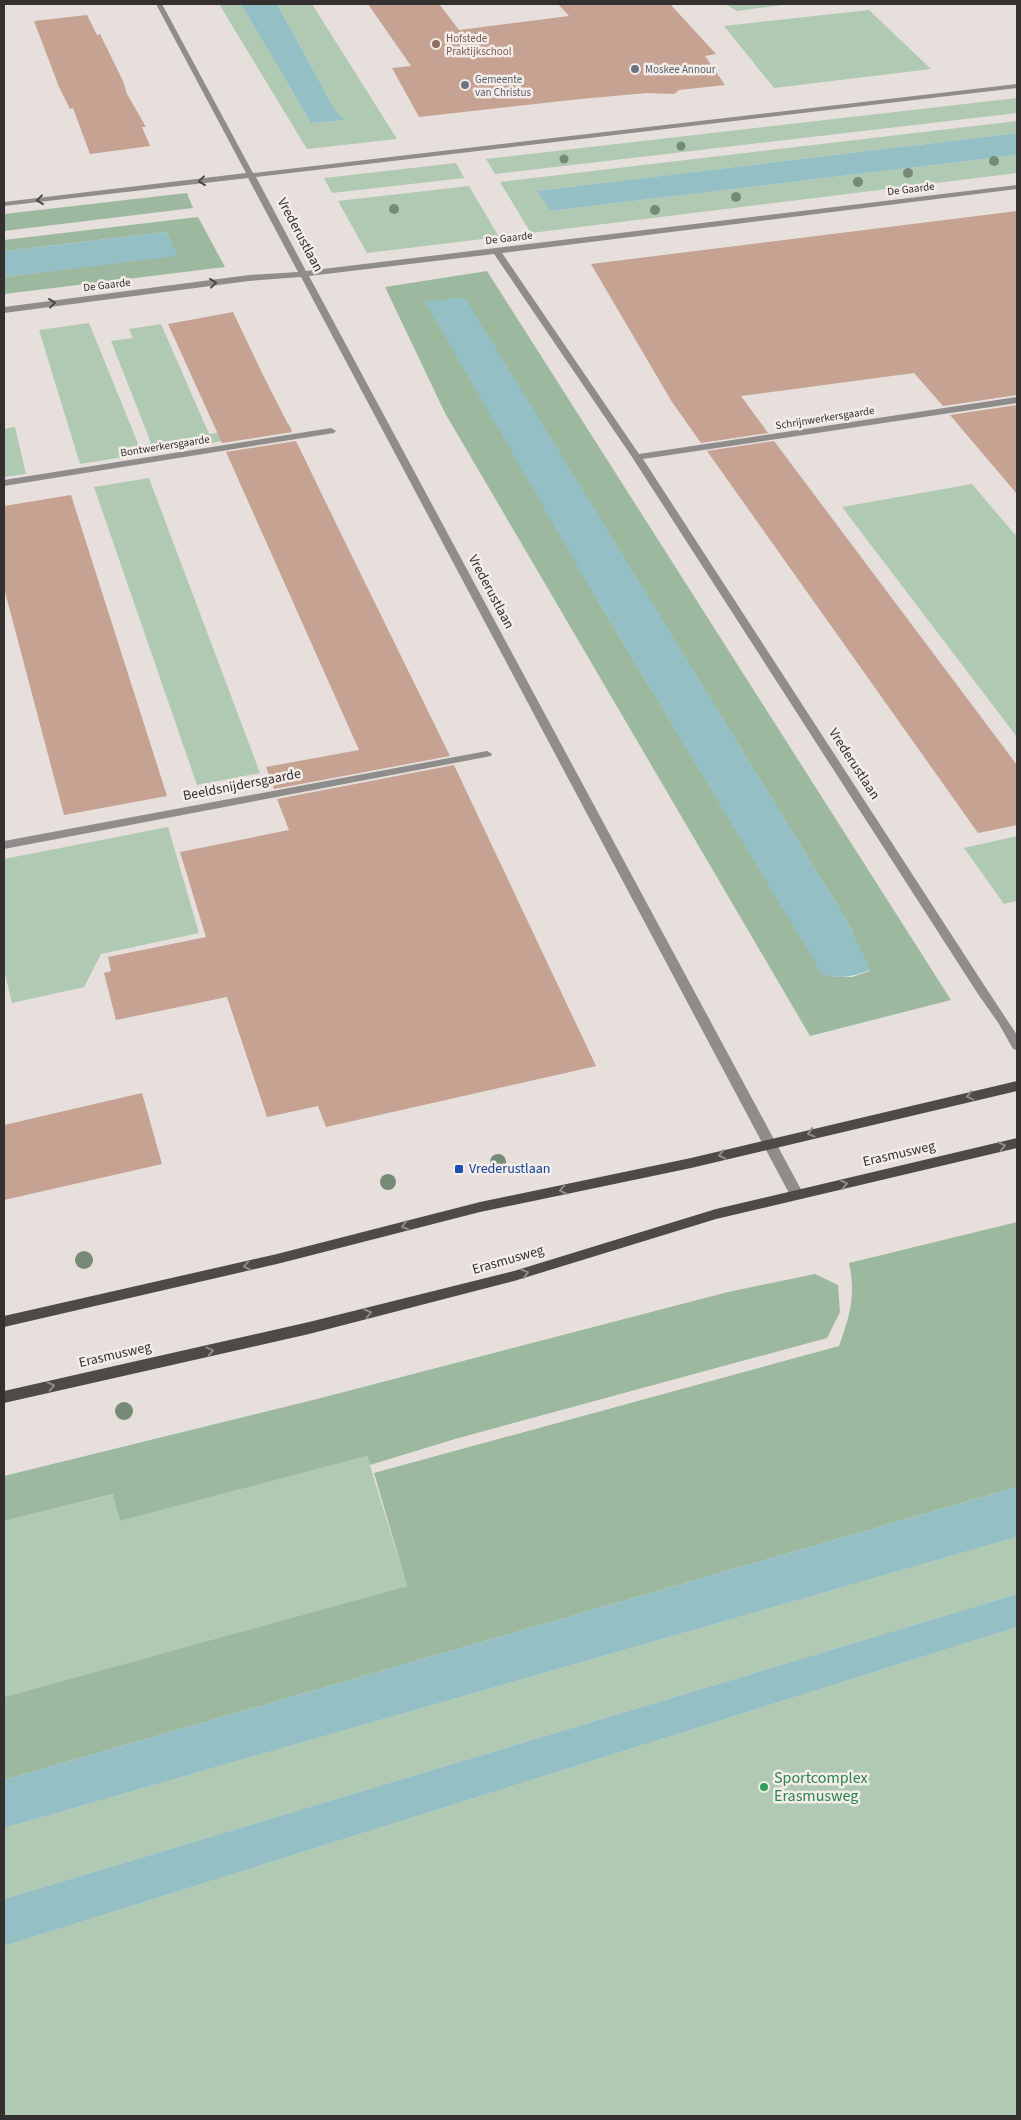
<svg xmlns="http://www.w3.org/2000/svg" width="1021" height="2120" font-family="'Source Sans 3',sans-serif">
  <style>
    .green { fill: #b0c9b2 }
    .forest { fill: #9cb99f; fill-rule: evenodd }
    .water { fill: #93bfc5 }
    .building { fill: #c5a292 }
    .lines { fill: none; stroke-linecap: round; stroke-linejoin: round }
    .minor { fill: #8f8d8b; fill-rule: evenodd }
    .major { fill: #4e4a46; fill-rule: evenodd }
    .tree { fill: #768b76 }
    .oneway { stroke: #4a4746 }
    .oneway2 { stroke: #908b87 }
    .education-dot { fill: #8d6e63; stroke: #f3ece8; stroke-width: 2 }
    .worship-dot { fill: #6b7280; stroke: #f3ece8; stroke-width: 2 }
    .transit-dot { fill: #1a4fb4; stroke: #f3ece8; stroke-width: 2 }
    .leisure-dot { fill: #2e9e5b; stroke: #f3ece8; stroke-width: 2 }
    .labels { text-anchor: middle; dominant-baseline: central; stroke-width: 5; stroke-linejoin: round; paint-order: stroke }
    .far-education-label { font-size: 11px; fill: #785e54; stroke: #f3ece8; text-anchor: start }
    .far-worship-label { font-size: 11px; fill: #5b616d; stroke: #f3ece8; text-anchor: start }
    .far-street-label { font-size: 11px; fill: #33302f; stroke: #f3ece8 }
    .street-label { font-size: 14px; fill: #33302f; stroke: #f3ece8 }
    .transit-label { font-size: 14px; fill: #164399; stroke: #f3ece8; text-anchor: start }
    .near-leisure-label { font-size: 16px; fill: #27864d; stroke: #f3ece8; text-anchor: start }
  </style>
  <rect width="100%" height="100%" fill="#e6dfdb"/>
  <g class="green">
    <polygon points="219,4 241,4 311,123 344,120 335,110 277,4 312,4 397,139 307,149"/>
    <polygon points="725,4 789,4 737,11"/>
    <polygon points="869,10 931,69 774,88 724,26"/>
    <polygon points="1017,98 1017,113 495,174 486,159"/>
    <polygon points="1017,121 1017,133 537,191 550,211 1017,155 1017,173 531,233 500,182"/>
    <polygon points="456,163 464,178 332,193 324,178"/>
    <polygon points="469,186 499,237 367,253 338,201"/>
    <polygon points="89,323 139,446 151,443 111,341 133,338 129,329 161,324 209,434 289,424 292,430 80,464 39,330"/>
    <polygon points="15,427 26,474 4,477 4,429"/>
    <polygon points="149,478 260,773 197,785 94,487"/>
    <polygon points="972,484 1017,537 1017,737 842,507"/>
    <polygon points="168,827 199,933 101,954 84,987 12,1003 4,970 4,859"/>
    <polygon points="1017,836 1017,901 1004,904 964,848"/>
    <polygon points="367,1456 407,1586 4,1697 4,1521 114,1494 120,1521"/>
    <polygon points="1017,1537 1017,1594 4,1899 4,1828"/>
    <polygon points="1017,1627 1017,2116 4,2116 4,1946"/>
  </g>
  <g class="forest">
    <polygon points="187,193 193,208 4,231 4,214"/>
    <polygon points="198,217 225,267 4,294 4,277 177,255 166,232 4,251 4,240"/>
    <path d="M487 271 951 1000 810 1036 445 413 385 287ZM465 299 847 921 870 971 852 977H833L783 908 599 603Z"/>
    <path d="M1017 1222V1487L4 1780V1697L407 1586 374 1473 839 1346C850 1315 856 1296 849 1263Z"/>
    <polygon points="815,1274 838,1285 840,1312 827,1338 455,1439 370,1465 367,1456 120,1521 113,1494 4,1521 4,1476 317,1399 728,1292"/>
  </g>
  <g class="water">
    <polygon points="241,4 277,4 335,110 345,120 311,123"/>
    <polygon points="1017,133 1017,155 550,211 537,191"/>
    <polygon points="166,232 178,256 4,277 4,251"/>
    <path d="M458 298 465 299 470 306 847 921 870 970C854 976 839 980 822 974L599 603 425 302Z"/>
    <polygon points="1017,1487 1017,1537 4,1828 4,1780"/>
    <polygon points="1017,1594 1017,1627 4,1946 4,1899"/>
  </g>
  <g class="building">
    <polygon points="368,4 439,4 459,30 569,16 558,4 670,4 716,54 705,56 725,85 679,90 674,94 647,93 580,99 419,117 392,68 411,66"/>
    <polygon points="87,15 97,35 100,34 123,81 127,94 146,127 142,127 150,146 90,154 73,108 70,109 59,87 34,21"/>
    <polygon points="1017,211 1017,395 943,406 914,373 741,396 768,433 701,443 672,402 591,264"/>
    <polygon points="233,312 265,379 292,432 222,443 168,324"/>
    <polygon points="1017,405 1017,494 950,415"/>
    <polygon points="296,441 345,542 450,756 274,789 266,767 359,750 226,452"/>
    <polygon points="774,441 1017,765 1017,825 978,833 707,451"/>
    <polygon points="71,495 167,796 64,815 4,588 4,506"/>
    <polygon points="454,765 596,1066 326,1127 318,1106 267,1117 227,997 116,1020 104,973 111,971 108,957 206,937 180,852 289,830 277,799"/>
    <polygon points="142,1093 162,1164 4,1200 4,1125"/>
  </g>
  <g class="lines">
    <g class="minor">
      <polygon points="156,4 162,4 253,173 1017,84 1017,88 256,177 306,271 1017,185 1017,189 502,253 639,454 1017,397 1017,403 643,459 986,988 1017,1035 1017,1050 1013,1049 999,1024 978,994 632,457 494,254 309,276 804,1195 802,1199 792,1199 790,1195 301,277 249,281 4,313 4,307 249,275 298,272 248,178 4,206 4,202 246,173"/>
      <polygon points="331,428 336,431 334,433 4,486 4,480"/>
      <polygon points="487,751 492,754 491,756 4,849 4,841"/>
    </g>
    <g class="major">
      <polygon points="1017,1081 1017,1091 691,1168 480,1212 277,1264 4,1327 4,1316 277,1254 480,1202 691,1158"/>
      <polygon points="1017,1138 1017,1148 716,1219 514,1281 309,1334 4,1403 4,1391 309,1322 514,1271 716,1209"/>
    </g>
  </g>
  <g class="tree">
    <circle cx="681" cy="146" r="4.5"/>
    <circle cx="564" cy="159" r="4.5"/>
    <circle cx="994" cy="161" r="5"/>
    <circle cx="908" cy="173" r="5"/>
    <circle cx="858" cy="182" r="5"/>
    <circle cx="736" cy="197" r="5"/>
    <circle cx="394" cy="209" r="5"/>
    <circle cx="655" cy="210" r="5"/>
    <circle cx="498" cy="1162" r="8"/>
    <circle cx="388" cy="1182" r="8"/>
    <circle cx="84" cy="1260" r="9"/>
    <circle cx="124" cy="1411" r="9"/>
  </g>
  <defs><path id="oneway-chevron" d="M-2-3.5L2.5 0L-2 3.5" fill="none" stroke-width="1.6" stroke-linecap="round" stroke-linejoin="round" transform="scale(1.25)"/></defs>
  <g class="oneway">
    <use href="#oneway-chevron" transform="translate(202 181) rotate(173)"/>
    <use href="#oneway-chevron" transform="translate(40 200) rotate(173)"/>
    <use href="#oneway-chevron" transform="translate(213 283) rotate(-7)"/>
    <use href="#oneway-chevron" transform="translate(52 303) rotate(-7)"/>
  </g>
  <g class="oneway2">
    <use href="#oneway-chevron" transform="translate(970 1096) rotate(167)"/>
    <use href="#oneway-chevron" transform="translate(811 1133) rotate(166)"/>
    <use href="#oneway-chevron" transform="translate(1002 1146) rotate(-13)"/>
    <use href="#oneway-chevron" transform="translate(722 1155) rotate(167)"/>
    <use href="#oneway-chevron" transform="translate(844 1184) rotate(-13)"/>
    <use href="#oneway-chevron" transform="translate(563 1190) rotate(168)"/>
    <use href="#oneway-chevron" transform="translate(405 1226) rotate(166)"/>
    <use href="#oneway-chevron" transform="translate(247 1266) rotate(167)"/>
    <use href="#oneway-chevron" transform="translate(525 1273) rotate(-17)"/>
    <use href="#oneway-chevron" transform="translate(368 1313) rotate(-14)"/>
    <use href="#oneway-chevron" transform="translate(210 1351) rotate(-13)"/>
    <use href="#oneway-chevron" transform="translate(51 1386) rotate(-13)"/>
  </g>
  <circle class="education-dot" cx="436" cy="44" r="5"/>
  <g class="worship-dot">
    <circle cx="635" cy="69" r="5"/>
    <circle cx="465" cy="85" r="5"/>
  </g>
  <rect class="transit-dot" x="454" y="1164" width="10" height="10" rx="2.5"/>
  <circle class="leisure-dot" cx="764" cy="1787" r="5"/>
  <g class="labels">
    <g class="far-education-label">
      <text x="446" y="38">Hofstede<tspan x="446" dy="13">Praktijkschool</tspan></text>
    </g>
    <g class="far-worship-label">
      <text x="645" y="69">Moskee Annour</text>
      <text x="475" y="79">Gemeente<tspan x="475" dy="13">van Christus</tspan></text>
    </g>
    <g class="far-street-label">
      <text transform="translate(911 189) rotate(-7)">De Gaarde</text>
      <text transform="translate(509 238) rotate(-7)">De Gaarde</text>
      <text transform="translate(107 285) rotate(-7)">De Gaarde</text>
      <text transform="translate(825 418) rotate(-9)">Schrijnwerkersgaarde</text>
      <text transform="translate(165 446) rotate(-9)">Bontwerkersgaarde</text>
    </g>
    <g class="street-label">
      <text transform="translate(300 235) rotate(62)">Vrederustlaan</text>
      <text transform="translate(491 592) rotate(62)">Vrederustlaan</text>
      <text transform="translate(854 764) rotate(57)">Vrederustlaan</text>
      <text transform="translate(242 785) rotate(-11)">Beeldsnijdersgaarde</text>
      <text transform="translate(899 1154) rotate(-13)">Erasmusweg</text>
      <text transform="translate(508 1260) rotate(-16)">Erasmusweg</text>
      <text transform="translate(115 1355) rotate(-13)">Erasmusweg</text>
    </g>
    <g class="transit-label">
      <text x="469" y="1169">Vrederustlaan</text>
    </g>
    <g class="near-leisure-label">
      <text x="774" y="1778">Sportcomplex<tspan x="774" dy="18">Erasmusweg</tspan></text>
    </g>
  </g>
  <rect width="1021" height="2120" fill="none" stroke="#33302f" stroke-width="10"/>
</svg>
